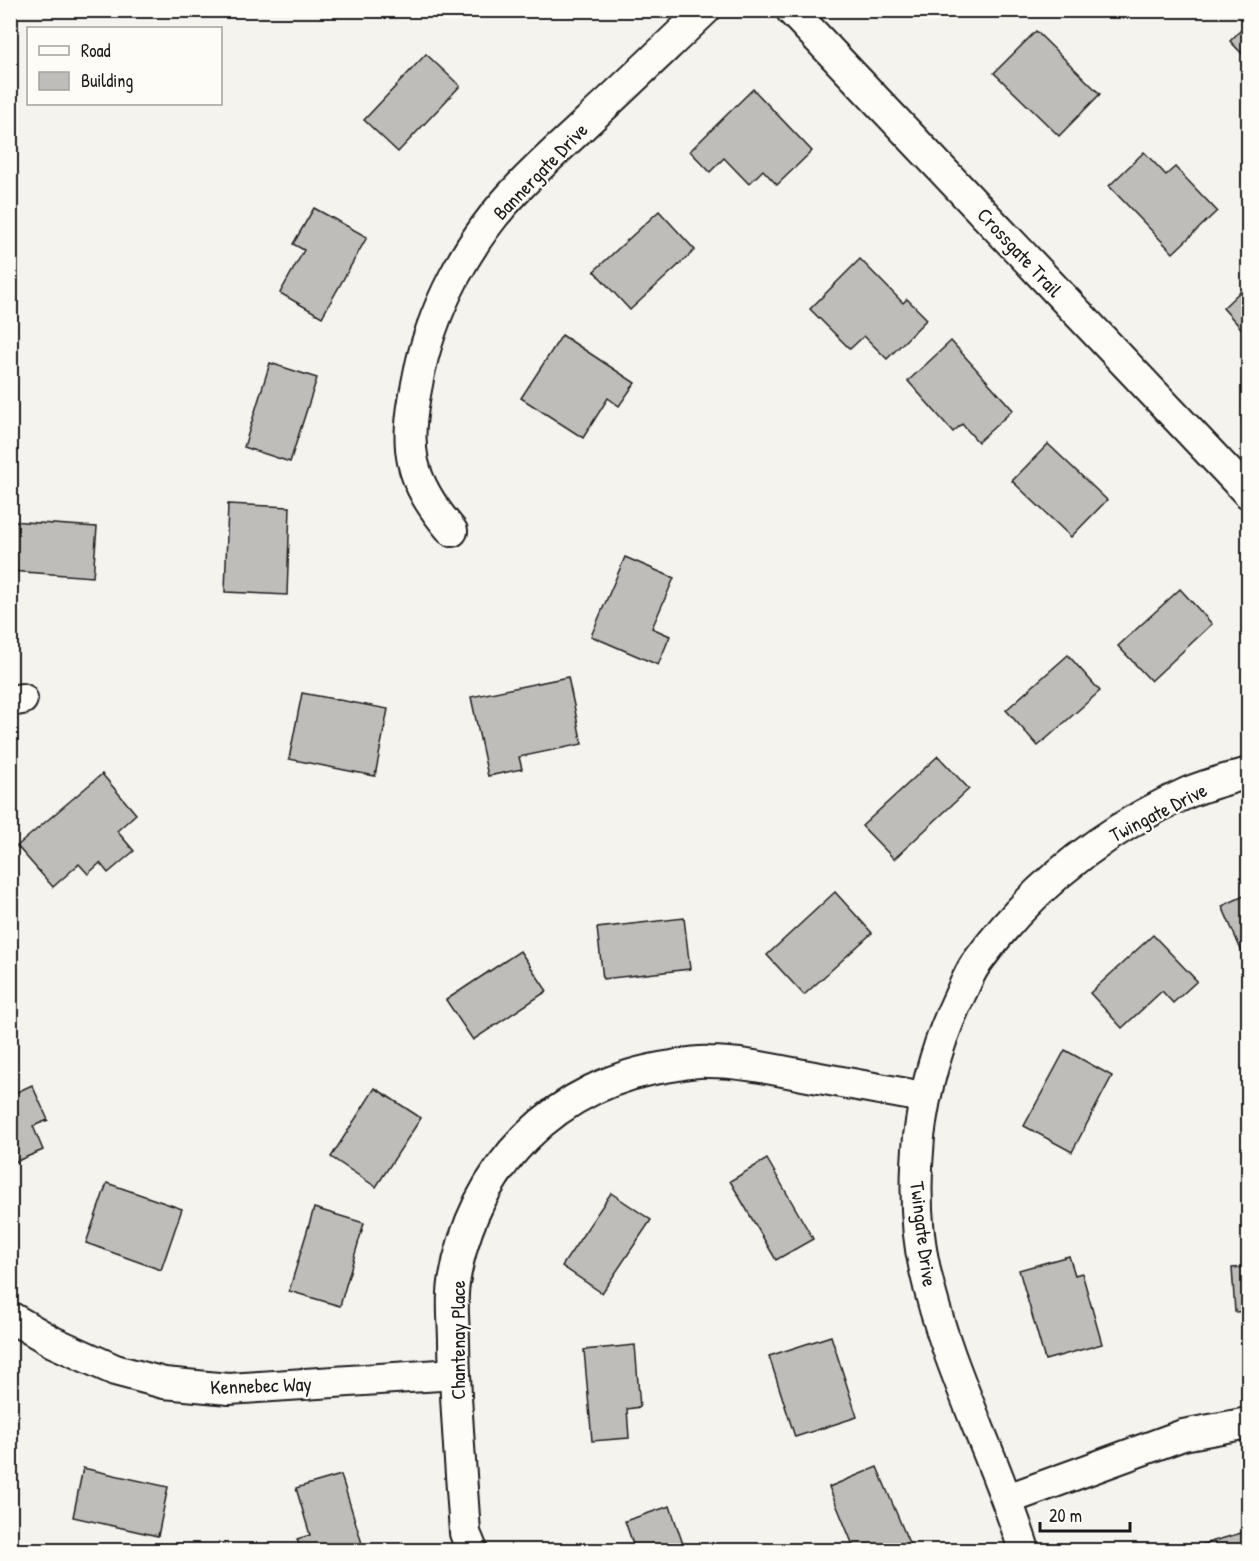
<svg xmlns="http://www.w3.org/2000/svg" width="1259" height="1561" font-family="'Patrick Hand',sans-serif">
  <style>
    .building { fill: #bebdba; stroke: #1c1c1c; stroke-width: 1.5 }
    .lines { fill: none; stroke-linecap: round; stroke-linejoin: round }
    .minor-casing { stroke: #1c1c1c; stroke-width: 34 }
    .minor { stroke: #fdfcf7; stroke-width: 30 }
    .labels { text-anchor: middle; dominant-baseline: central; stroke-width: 4.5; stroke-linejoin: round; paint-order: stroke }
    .street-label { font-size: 20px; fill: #1c1c1c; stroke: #fdfcf7 }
  </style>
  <rect width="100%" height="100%" fill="#f4f3ee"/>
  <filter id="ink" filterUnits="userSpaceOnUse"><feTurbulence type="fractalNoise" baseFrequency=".0167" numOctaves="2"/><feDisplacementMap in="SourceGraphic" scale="12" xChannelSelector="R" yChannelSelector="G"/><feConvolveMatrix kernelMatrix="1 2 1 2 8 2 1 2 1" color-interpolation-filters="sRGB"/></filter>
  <g filter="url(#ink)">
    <g class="building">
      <polygon points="1248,23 1248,60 1230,41"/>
      <polygon points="1036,31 1100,94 1059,136 994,73"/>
      <polygon points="426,54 460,86 398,152 364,120"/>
      <polygon points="753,89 812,151 777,185 763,170 749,184 724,158 710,172 690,151"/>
      <polygon points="1144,152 1166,175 1175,167 1217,211 1173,253 1109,186"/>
      <polygon points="314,208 367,237 322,317 280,293 304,250 293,244"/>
      <polygon points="659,211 695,250 630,310 594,271"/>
      <polygon points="860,259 903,303 907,299 927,319 887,359 864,336 850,349 810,309"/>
      <polygon points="1248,284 1248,336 1223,308"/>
      <polygon points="562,335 635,383 619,406 608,398 583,438 521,398"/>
      <polygon points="951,341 1013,410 978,442 962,424 953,432 908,381"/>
      <polygon points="270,363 317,378 290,462 244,447"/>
      <polygon points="1048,444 1107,500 1071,537 1012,481"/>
      <polygon points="228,504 290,507 287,595 225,592"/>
      <polygon points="10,521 97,527 93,577 10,571"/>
      <polygon points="625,557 674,578 652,628 670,636 658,665 591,636"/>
      <polygon points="1180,589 1212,624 1151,681 1118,646"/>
      <polygon points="1068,655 1100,691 1038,746 1006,710"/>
      <polygon points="568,677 582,744 519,757 522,769 488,776 471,697"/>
      <polygon points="302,693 388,709 375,776 289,759"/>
      <polygon points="938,756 969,789 894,859 862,826"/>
      <polygon points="102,774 136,814 117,831 134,851 108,873 100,863 88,874 79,864 53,887 17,846"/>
      <polygon points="835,892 872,933 804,995 767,955"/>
      <polygon points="1248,894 1248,966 1222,906"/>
      <polygon points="684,918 690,969 603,979 597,928"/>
      <polygon points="1153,935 1197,981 1173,1003 1162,991 1122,1028 1090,993"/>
      <polygon points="520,951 547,991 473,1040 446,1000"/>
      <polygon points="1065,1050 1112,1076 1072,1152 1024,1126"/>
      <polygon points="10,1082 15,1093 32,1085 48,1120 33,1126 43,1150 10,1164"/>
      <polygon points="375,1088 421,1118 376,1187 331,1157"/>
      <polygon points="767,1159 813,1239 776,1260 730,1181"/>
      <polygon points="107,1183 182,1209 161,1270 86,1243"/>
      <polygon points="611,1193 651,1220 602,1293 562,1266"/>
      <polygon points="314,1208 364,1223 340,1306 289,1291"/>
      <polygon points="1069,1256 1075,1275 1082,1273 1102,1344 1045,1360 1019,1270"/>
      <polygon points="1248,1267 1248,1311 1235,1312 1232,1268"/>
      <polygon points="831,1336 857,1417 795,1437 769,1356"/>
      <polygon points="635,1345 640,1407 627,1409 629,1438 592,1441 584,1350"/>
      <polygon points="877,1467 912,1550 855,1550 829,1487"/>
      <polygon points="83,1468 168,1487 158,1536 73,1517"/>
      <polygon points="341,1475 364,1550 301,1550 297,1539 310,1535 296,1488"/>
      <polygon points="670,1506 685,1550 635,1550 625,1521"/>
      <polygon points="1248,1531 1248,1550 1183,1550"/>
    </g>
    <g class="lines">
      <g class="minor-casing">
        <g id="minor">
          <polyline points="791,10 1248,493"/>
          <path d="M452 531C408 479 404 449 417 384 430 311 468 239 520 186 542 163 566 142 589 120 628 84 666 47 705 10"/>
          <polyline points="10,701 22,699"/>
          <polyline points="10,1317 53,1342 115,1370 164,1383 229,1389 455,1374"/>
          <polyline points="1008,1499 1183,1435 1248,1423"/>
          <path d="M472 1550 465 1533C461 1469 455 1406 454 1342 454 1323 451 1302 454 1283 472 1167 556 1082 672 1066 684 1064 697 1061 708 1062 740 1062 772 1069 803 1075 843 1082 883 1090 923 1097"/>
          <path d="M1024 1550C995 1456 946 1367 925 1270 915 1227 915 1180 919 1137 925 1086 938 1041 960 995 965 985 969 974 975 965 1030 888 1104 830 1189 792 1208 784 1229 779 1248 773"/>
        </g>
      </g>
      <use href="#minor" class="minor"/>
    </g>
  </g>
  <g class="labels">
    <g class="street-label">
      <text transform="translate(540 171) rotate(-46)">Bannergate Drive</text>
      <text transform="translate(1020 252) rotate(47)">Crossgate Trail</text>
      <text transform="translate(1158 812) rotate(-27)">Twingate Drive</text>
      <text transform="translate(924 1234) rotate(83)">Twingate Drive</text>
      <text transform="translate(457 1340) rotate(-90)">Chantenay Place</text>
      <text transform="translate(261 1385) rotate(-2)">Kennebec Way</text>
    </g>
  </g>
  <rect width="1259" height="1561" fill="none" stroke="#fdfcf7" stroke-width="36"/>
  <rect x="18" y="18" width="1223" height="1525" fill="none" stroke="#1c1c1c" stroke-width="2" filter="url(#ink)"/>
  <rect x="27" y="27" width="195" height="78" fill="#fdfcf7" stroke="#a3a29f" stroke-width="1.5"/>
  <rect x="39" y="46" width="30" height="9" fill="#fdfcf7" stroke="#a3a29f" stroke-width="1.5"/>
  <text x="81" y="57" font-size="18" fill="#1c1c1c">Road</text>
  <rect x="39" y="72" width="30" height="18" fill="#bebdba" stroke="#a3a29f" stroke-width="1.5"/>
  <text x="81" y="87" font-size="18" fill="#1c1c1c">Building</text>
  <path d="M1040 1522v9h90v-9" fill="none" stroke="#1c1c1c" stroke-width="3"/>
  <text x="1049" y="1522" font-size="18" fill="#1c1c1c" stroke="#fdfcf7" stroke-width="4.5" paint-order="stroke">20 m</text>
</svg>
